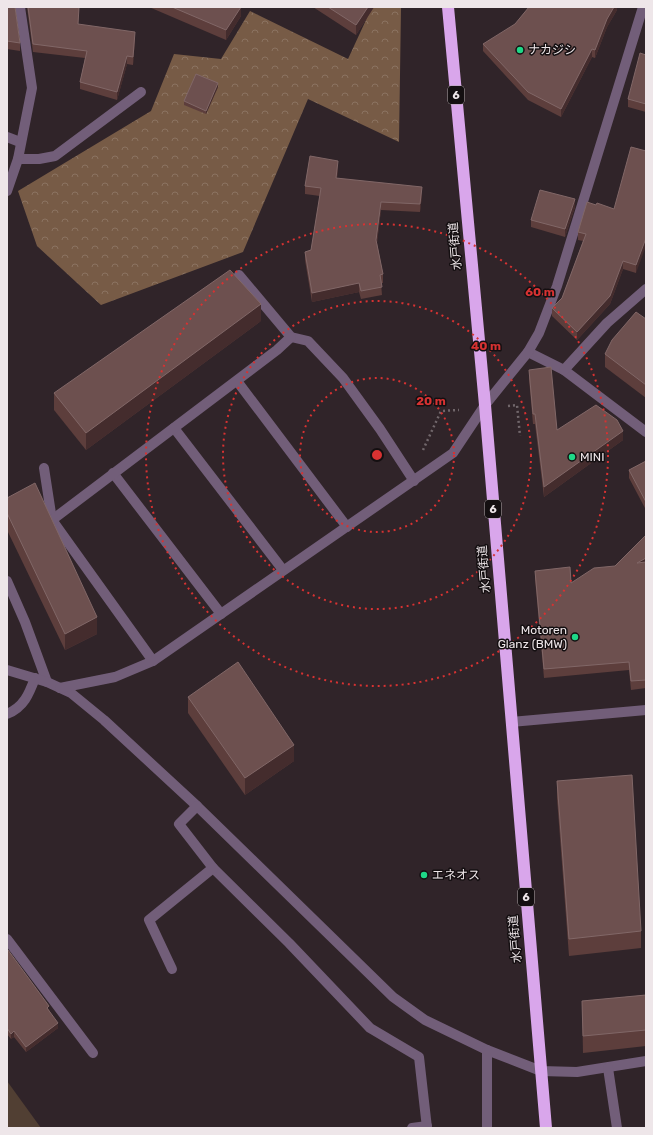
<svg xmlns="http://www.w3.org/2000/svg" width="653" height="1135" font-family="Rubik,'Noto Sans JP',sans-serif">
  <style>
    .green { fill: #513f33 }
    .forest { fill: url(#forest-crowns) }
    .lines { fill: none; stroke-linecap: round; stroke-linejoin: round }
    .path { stroke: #71676b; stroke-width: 2.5; stroke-dasharray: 2 3; stroke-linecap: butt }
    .minor { stroke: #725e79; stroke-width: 10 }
    .highway { stroke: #d9a6eb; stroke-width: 12 }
    .wall { fill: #5d3e3c }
    .shaded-wall { fill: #442c2d }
    .building { fill: #6d504f; stroke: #816767 }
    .ring { fill: none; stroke: #d73232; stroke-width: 2; stroke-dasharray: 2 4 }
    .poi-dot { fill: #1ed887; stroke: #140f11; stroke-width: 1.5 }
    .labels { text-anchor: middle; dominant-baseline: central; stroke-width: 3; stroke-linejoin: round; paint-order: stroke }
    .shield { fill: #140f11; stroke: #ada6a8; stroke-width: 1 }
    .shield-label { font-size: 11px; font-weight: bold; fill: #eee6e9 }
    .poi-label { font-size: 12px; fill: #eee6e9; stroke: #140f11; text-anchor: start }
    .street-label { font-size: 12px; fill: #eee6e9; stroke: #140f11 }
    .centre { fill: #d73232; stroke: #140f11; stroke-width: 2 }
    .ring-label { font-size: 12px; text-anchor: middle; font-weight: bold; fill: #d73232; stroke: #140f11; stroke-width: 3; stroke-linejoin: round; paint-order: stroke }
  </style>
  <defs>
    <pattern id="forest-crowns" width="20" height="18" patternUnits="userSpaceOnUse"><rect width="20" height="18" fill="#775b46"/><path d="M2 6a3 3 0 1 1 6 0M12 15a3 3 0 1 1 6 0" fill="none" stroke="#8b7361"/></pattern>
  </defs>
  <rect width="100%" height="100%" fill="#302429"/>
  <polygon class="green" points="7,1081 41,1128 7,1128"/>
  <polygon class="forest" points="372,7 401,7 399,142 308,99 243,252 101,305 37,246 18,191 151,111 174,54 221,59 250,11 348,59"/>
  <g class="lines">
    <g class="path">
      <polyline points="508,406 517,405 520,436"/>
      <polyline points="423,450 441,411 459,410"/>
    </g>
    <g class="minor">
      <polyline points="7,137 20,142"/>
      <polyline points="18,159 39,159 55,156 141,92"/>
      <polyline points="7,191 18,159 32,88 20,7"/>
      <polyline points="239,275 291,337 308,341 343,378 380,429 414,481"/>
      <polyline points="528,352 564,370 646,432"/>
      <polyline points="564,370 607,323 646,289"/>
      <polyline points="237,381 347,527"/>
      <polyline points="174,428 283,570"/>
      <polyline points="44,468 52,520 153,661"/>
      <polyline points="113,473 221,614"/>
      <polyline points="52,520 277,350 291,337"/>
      <polyline points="7,581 25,622 47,682"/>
      <polyline points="7,670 47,682 71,693 104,720 197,806 393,997 425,1020 487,1050 541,1071 577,1072 646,1061"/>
      <polyline points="60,688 115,677 153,661 453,453 485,405 528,352 539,333 557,286 643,7"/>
      <path d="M7 714C24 707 29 694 35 678"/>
      <polyline points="511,722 646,710"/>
      <polyline points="197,806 179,824 213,868 289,943 370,1028 419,1057 427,1128"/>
      <polyline points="7,939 93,1053"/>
      <polyline points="172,969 149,920 213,868"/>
      <polyline points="608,1068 617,1128"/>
      <polyline points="412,1128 427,1126"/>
      <polyline points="487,1128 487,1050"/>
    </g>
    <polyline class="highway" points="448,7 485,405 546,1128"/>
  </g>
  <g class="wall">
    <polygon points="7,7 20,43 20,51 7,49"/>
    <polygon points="27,7 79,7 78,24 135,39 133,65 127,64 117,100 80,89 80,82 85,58 33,52"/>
    <polygon points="149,7 241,7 241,16 226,40"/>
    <polygon points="313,7 374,7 356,35"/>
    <polygon points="617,7 617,10 607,27 595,58 592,57 561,117 528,100 483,51 483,44"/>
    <polygon points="646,55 646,112 628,107 628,99"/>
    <polygon points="218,87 206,114 184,105 184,101"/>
    <polygon points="646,151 636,273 623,269 610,304 577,340 552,316 552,308 562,298 583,241 578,240 578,232 614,209"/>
    <polygon points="338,169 337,178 422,195 420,212 381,210 377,243 383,274 383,283 381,283 382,295 361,299 359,292 312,302 305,260 305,252 311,250 320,196 305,194 305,186"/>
    <polygon points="575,207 565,237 531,227 531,220"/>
    <polygon points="646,319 646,398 605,367 605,354"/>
    <polygon points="261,321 86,450 54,410 54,393"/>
    <polygon points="529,370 557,430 623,440 544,497 535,424 533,424 529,379"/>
    <polygon points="646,461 646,510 629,478 629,470"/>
    <polygon points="7,498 97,634 65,650 7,530"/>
    <polygon points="646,535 646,688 631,690 629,670 544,678 535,579 535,571 571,583 615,566"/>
    <polygon points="188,697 294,761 245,795 188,713"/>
    <polygon points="557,781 641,931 641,948 569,956 557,798"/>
    <polygon points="7,951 49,1010 58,1028 26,1052 14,1037 11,1039 7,1034"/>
    <polygon points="646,995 646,1046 583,1053 582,1001"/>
  </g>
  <g class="shaded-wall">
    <polygon points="241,7 241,16 226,40 226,30"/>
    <polygon points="368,7 374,7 356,35 356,25"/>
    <polygon points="614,7 617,7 617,10 607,27 595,58 595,50 607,19"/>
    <polygon points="135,32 135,39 133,65 133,57"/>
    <polygon points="592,49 592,57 561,117 561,109"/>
    <polygon points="127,56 127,64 117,100 117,92"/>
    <polygon points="218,83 218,87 206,114 206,111"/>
    <polygon points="338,161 338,169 336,186 336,178"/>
    <polygon points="422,187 422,195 420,212 420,204"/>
    <polygon points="575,199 575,207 565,237 565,229"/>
    <polygon points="381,202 381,210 376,249 376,240"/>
    <polygon points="646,238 646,246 636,273 636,265"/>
    <polygon points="623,261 623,269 610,304 577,340 577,332"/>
    <polygon points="359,283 359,292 312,302 312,293"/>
    <polygon points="261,304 261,321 86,450 86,433"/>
    <polygon points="623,431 623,440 544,497 544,487"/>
    <polygon points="646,558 646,566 637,563"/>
    <polygon points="97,617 97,634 65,650 65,634"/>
    <polygon points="294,745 294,761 245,795 245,778"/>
    <polygon points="58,1023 58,1028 26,1052 26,1047"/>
    <polygon points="14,1031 14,1037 11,1039 11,1034"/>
  </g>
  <g class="building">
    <polygon points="7,7 15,7 20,43 7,41"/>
    <polygon points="28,7 79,7 78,24 135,32 133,57 127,56 117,92 80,82 87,51 33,44"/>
    <polygon points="172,7 241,7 226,30"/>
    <polygon points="328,7 368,7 356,25"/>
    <polygon points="529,7 614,7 607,19 595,50 592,49 561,109 528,92 483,44 515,24"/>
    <polygon points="640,53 646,55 646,104 628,99"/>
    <polygon points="196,74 218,83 206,111 184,101"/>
    <polygon points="631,147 646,151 646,238 636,265 623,261 610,296 577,332 552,308 562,298 586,234 578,232 587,202 596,205 597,203 614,209"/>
    <polygon points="310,156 338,161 336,178 422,187 420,204 381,202 376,240 383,274 380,275 382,287 361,291 359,283 312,293 305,252 311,250 321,188 305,186"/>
    <polygon points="540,190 575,199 565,229 531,220"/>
    <polygon points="230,270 261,304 86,433 54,393"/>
    <polygon points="636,312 646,319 646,385 605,354 612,340"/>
    <polygon points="551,367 557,430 596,405 617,420 623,431 544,487 535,414 533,414 529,370"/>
    <polygon points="646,461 646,502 629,470"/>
    <polygon points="35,483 97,617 65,634 7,513 7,498"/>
    <polygon points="646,535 646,558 637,563 646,562 646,680 631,681 629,662 544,669 535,571 570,567 571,583 594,568 615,566"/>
    <polygon points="238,662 294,745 245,778 188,697"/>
    <polygon points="632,775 641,931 569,939 557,781"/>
    <polygon points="8,950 49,1006 47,1008 58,1023 26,1047 14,1031 11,1034 7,1028 7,951"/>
    <polygon points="646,995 646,1030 583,1036 582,1001"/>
  </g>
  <g class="ring">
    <circle cx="377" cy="455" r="77"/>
    <circle cx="377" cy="455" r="154"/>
    <circle cx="377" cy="455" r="231"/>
  </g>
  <g class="poi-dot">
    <circle cx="520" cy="50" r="4"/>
    <circle cx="572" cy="457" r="4"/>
    <circle cx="575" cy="637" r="4"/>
    <circle cx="424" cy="875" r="4"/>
  </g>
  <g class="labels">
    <g class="shield">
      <rect x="448" y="86" width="16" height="18" rx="3"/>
      <rect x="485" y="500" width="16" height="18" rx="3"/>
      <rect x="518" y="888" width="16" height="18" rx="3"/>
    </g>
    <g class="shield-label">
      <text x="456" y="95">6</text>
      <text x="493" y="509">6</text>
      <text x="526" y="897">6</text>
    </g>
    <g class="poi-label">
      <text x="528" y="50">ナカジシ</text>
      <text x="580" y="457">MINI</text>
      <text x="567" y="630" text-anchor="end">Motoren<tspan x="567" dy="14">Glanz (BMW)</tspan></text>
      <text x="432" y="875">エネオス</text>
    </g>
    <g class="street-label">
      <text transform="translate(455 246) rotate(-95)">水戸街道</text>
      <text transform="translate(484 569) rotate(-95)">水戸街道</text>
      <text transform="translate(515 939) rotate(-95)">水戸街道</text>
    </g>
  </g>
  <circle cx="377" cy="455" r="6" class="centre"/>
  <g class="ring-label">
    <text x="540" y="296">60 m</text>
    <text x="486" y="350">40 m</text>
    <text x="431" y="405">20 m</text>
  </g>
  <rect width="653" height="1135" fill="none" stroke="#eee6e9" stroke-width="16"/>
</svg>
